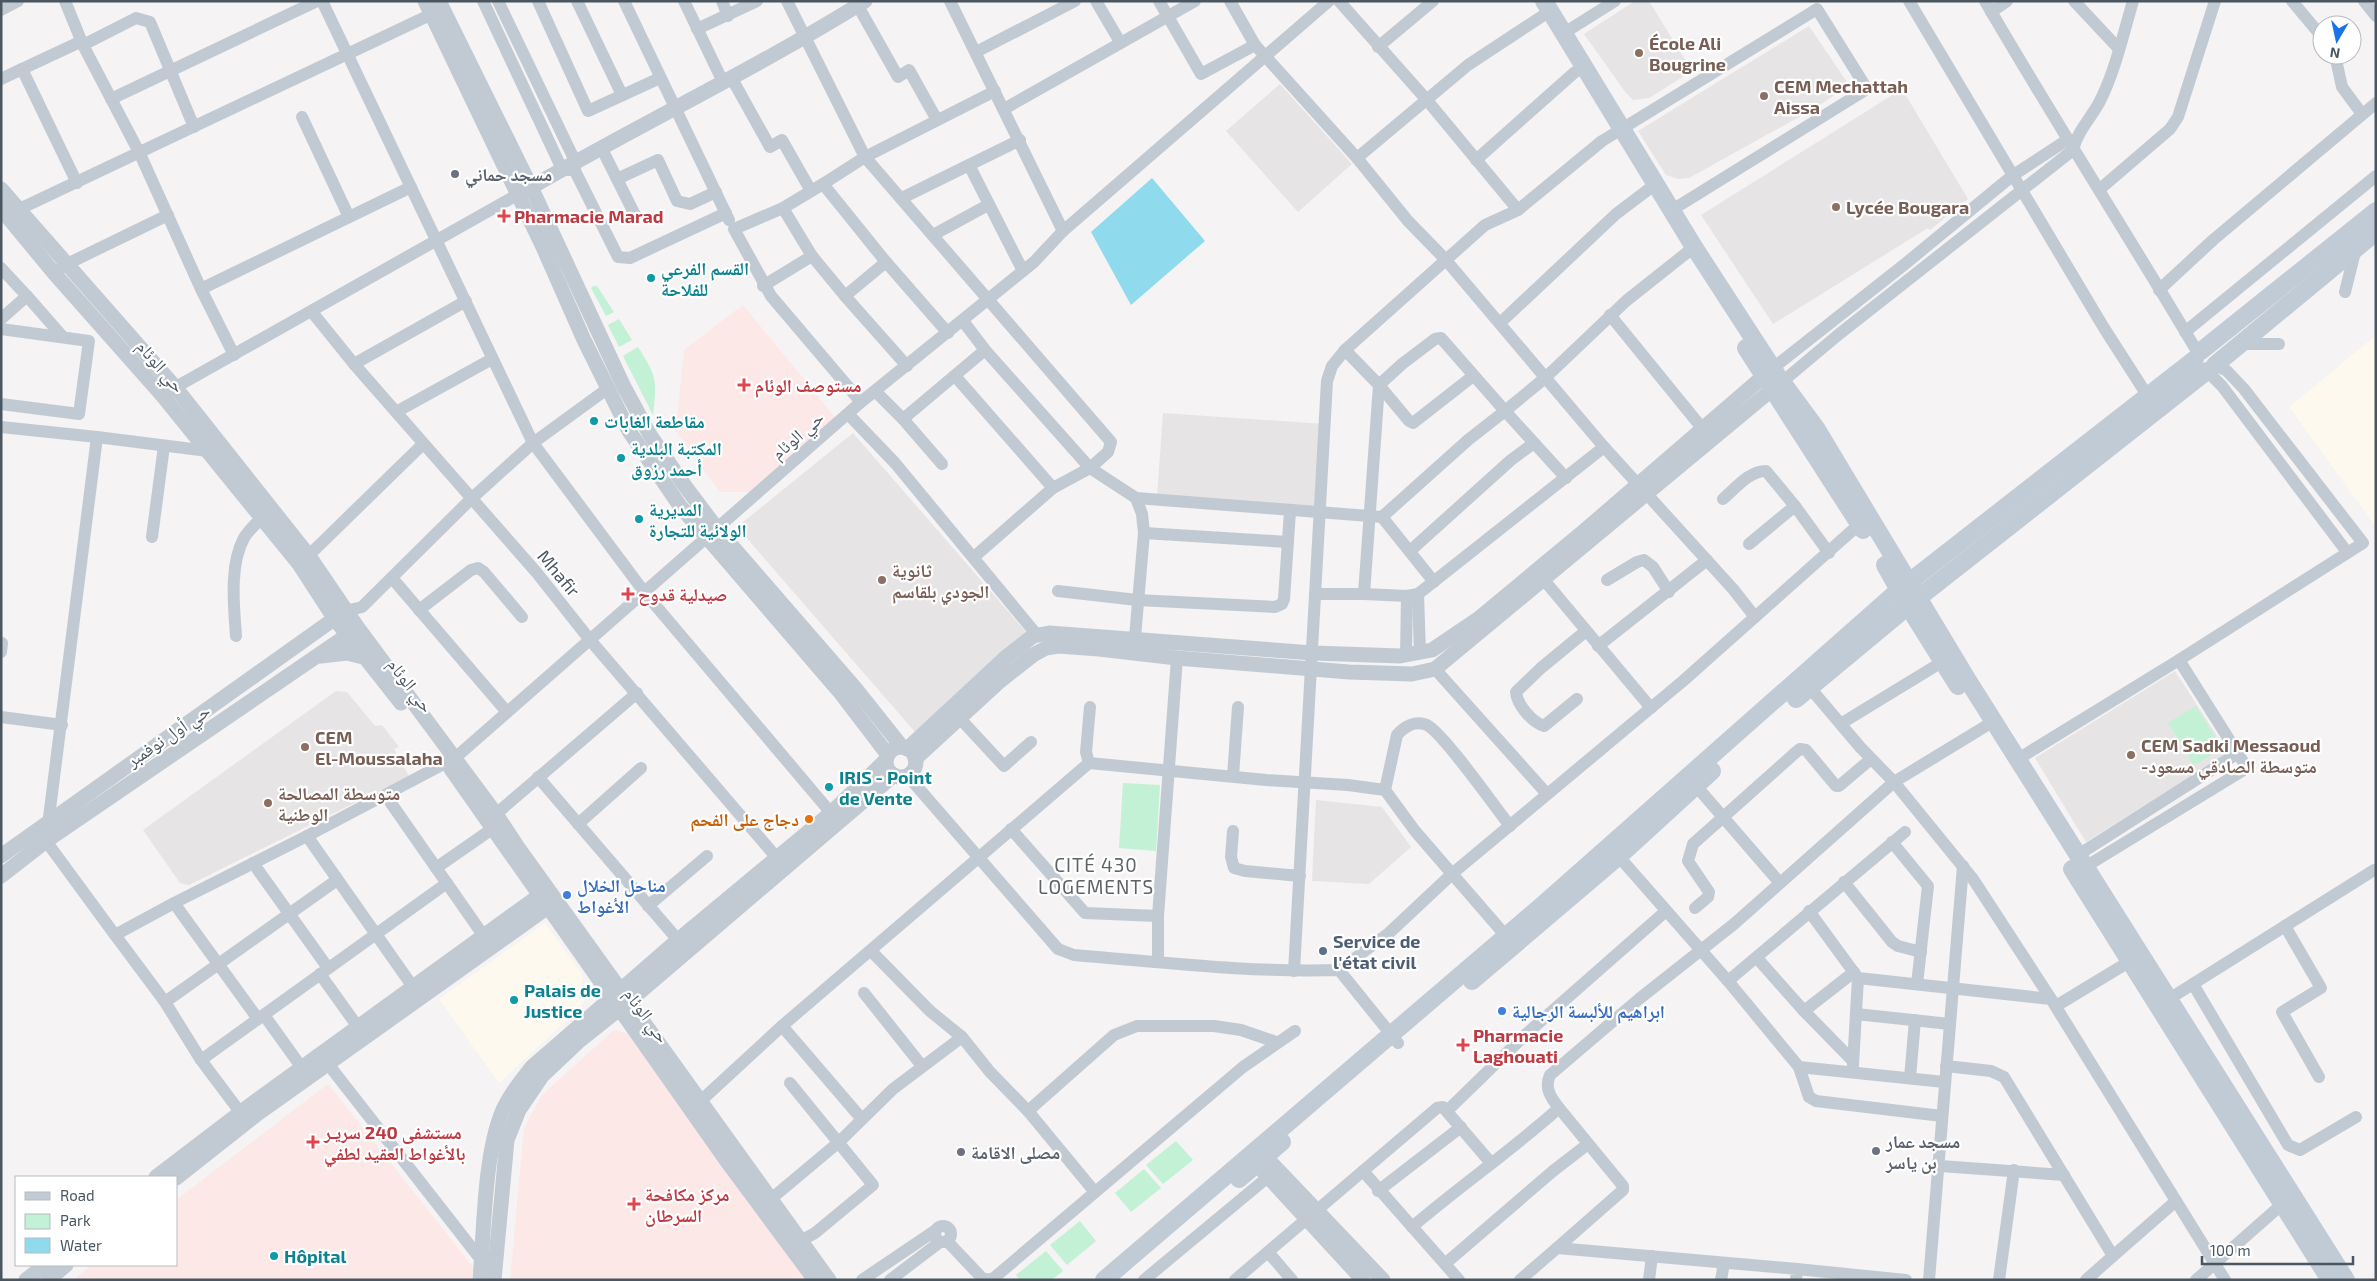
<svg xmlns="http://www.w3.org/2000/svg" width="2377" height="1281" font-family="'Exo 2','Noto Naskh Arabic',sans-serif">
  <style>
    .commercial { fill: #fdf9ef }
    .education { fill: #e6e4e5 }
    .medical { fill: #fce8e6 }
    .green { fill: #c3f1d5 }
    .water { fill: #90daee }
    .lines { fill: none; stroke-linecap: round; stroke-linejoin: round }
    .minor { stroke: #c1cad2; stroke-width: 12 }
    .tertiary { stroke: #c1cad2; stroke-width: 15 }
    .secondary { stroke: #c1cbd6; stroke-width: 18 }
    .education-dot { fill: #8d6e63; stroke: #fff; stroke-width: 2 }
    .worship-dot { fill: #6b7280; stroke: #fff; stroke-width: 2 }
    .health-dot { fill: #e0444e; stroke: #fff; stroke-width: 2 }
    .culture-dot { fill: #0f9aa8; stroke: #fff; stroke-width: 2 }
    .food-dot { fill: #e8710a; stroke: #fff; stroke-width: 2 }
    .shop-dot { fill: #3f7fe0; stroke: #fff; stroke-width: 2 }
    .service-dot { fill: #5c6f8a; stroke: #fff; stroke-width: 2 }
    .labels { text-anchor: middle; dominant-baseline: central; stroke-width: 4.5; stroke-linejoin: round; paint-order: stroke }
    .education-label { font-size: 18px; font-weight: bold; fill: #785e54; stroke: #fff; text-anchor: start }
    .worship-label { font-size: 18px; font-weight: bold; fill: #5b616d; stroke: #fff; text-anchor: start }
    .health-label { font-size: 18px; font-weight: bold; fill: #be3a42; stroke: #fff; text-anchor: start }
    .culture-label { font-size: 18px; font-weight: bold; fill: #0d838f; stroke: #fff; text-anchor: start }
    .street-label { font-size: 18px; fill: #4a5661; stroke: #fff }
    .food-label { font-size: 18px; font-weight: bold; fill: #c56008; stroke: #fff; text-anchor: end }
    .shop-label { font-size: 18px; font-weight: bold; fill: #366cbe; stroke: #fff; text-anchor: start }
    .service-label { font-size: 18px; font-weight: bold; fill: #4e5e75; stroke: #fff; text-anchor: start }
    .neighbourhood-label { font-size: 19px; letter-spacing: 1px; fill: #5f6368; stroke: #fff }
  </style>
  <rect width="100%" height="100%" fill="#f5f3f3"/>
  <g class="commercial">
    <polygon points="2376,335 2376,527 2289,407"/>
    <polygon points="545,923 582,974 585,997 581,1007 499,1083 439,999"/>
  </g>
  <g class="education">
    <polygon points="1635,1 1649,1 1692,71 1649,98 1633,100 1626,93 1584,34"/>
    <polygon points="1809,26 1849,85 1817,107 1689,178 1678,179 1666,175 1638,131"/>
    <polygon points="1280,84 1352,164 1298,212 1226,131"/>
    <polygon points="1902,89 1968,199 1930,230 1928,228 1773,324 1701,215"/>
    <polygon points="1163,413 1324,424 1318,507 1157,496"/>
    <polygon points="853,433 1027,633 915,732 737,527"/>
    <polygon points="2175,671 2228,753 2086,842 2035,758"/>
    <polygon points="336,691 347,692 375,726 382,725 399,747 394,749 409,776 189,885 180,883 143,830"/>
    <polygon points="1316,800 1382,807 1411,847 1369,884 1312,881"/>
  </g>
  <g class="medical">
    <polygon points="743,305 838,421 753,492 720,492 676,431 684,350"/>
    <polygon points="614,1030 629,1034 806,1280 510,1280 524,1128 542,1095"/>
    <polygon points="328,1084 473,1267 472,1280 73,1280 92,1265 176,1265 176,1200"/>
  </g>
  <g class="green">
    <polygon points="593,286 597,286 614,312 606,316 591,288"/>
    <polygon points="619,319 632,340 619,347 608,325"/>
    <path d="M638 347C657 377 657 380 653 415L623 356Z"/>
    <polygon points="2196,706 2222,749 2194,765 2168,723"/>
    <polygon points="1123,783 1160,785 1156,851 1119,848"/>
    <polygon points="1176,1141 1193,1160 1163,1184 1146,1165"/>
    <polygon points="1144,1169 1161,1188 1131,1212 1115,1193"/>
    <polygon points="1080,1221 1096,1241 1067,1265 1050,1245"/>
    <polygon points="1046,1251 1063,1271 1051,1280 1020,1280 1016,1275"/>
  </g>
  <polygon class="water" points="1152,178 1205,241 1131,305 1091,232"/>
  <g class="lines">
    <g class="minor">
      <polyline points="65,1 83,45 140,154 201,289 234,355"/>
      <polyline points="322,1 533,443 645,593 831,813"/>
      <polyline points="483,1 562,169 570,170"/>
      <polyline points="498,1 575,161 575,171 618,257 630,258 726,213"/>
      <polyline points="538,1 588,111 660,78"/>
      <polyline points="577,1 622,95"/>
      <polyline points="624,1 729,220"/>
      <polyline points="684,1 723,82"/>
      <polyline points="722,1 728,16"/>
      <polyline points="787,1 865,157 995,91"/>
      <polyline points="1096,1 1120,42"/>
      <polyline points="1159,1 1201,74 1255,45"/>
      <polyline points="1230,1 1255,45 1265,56 1357,158 1408,221 1445,259 1604,447 1733,589 1755,617"/>
      <polyline points="1339,1 1426,99 1518,210"/>
      <polyline points="1909,1 2104,328 2147,395"/>
      <path d="M1985 1C2054 120 2128 235 2198 353"/>
      <polyline points="2074,1 2119,49"/>
      <polyline points="2292,1 2322,37"/>
      <polyline points="2364,1 2376,16"/>
      <polyline points="858,6 898,77 909,70 937,120"/>
      <polyline points="1,10 18,1"/>
      <polyline points="1991,12 2007,1"/>
      <polyline points="697,29 757,1"/>
      <polyline points="1564,33 1615,1"/>
      <polyline points="83,45 136,18 150,22 194,127"/>
      <polyline points="1378,47 1433,1"/>
      <polyline points="976,52 1075,1"/>
      <polyline points="2335,55 2342,87 2362,114"/>
      <polyline points="731,77 770,147 782,140 811,191"/>
      <polyline points="1,79 22,69"/>
      <polyline points="111,99 317,1"/>
      <polyline points="1004,109 1195,1"/>
      <polyline points="302,117 349,217"/>
      <polyline points="601,147 617,179 658,160 677,201 690,204 716,192"/>
      <polyline points="1357,158 1468,65 1550,11"/>
      <polyline points="1476,160 1575,72"/>
      <polyline points="969,165 1020,140"/>
      <polyline points="617,179 636,217"/>
      <polyline points="77,183 22,69 82,41"/>
      <polyline points="823,184 865,157 1111,442 1108,452 1090,468 1053,488 974,557"/>
      <polyline points="2100,189 2170,129 2178,117 2215,1"/>
      <polyline points="902,198 969,165 1023,271"/>
      <polyline points="783,208 812,256 845,296"/>
      <polyline points="11,213 432,14"/>
      <polyline points="1063,231 1329,1"/>
      <polyline points="933,235 988,205"/>
      <polyline points="886,262 948,333"/>
      <polyline points="1,268 27,296 1,319"/>
      <polyline points="54,273 67,264 168,215"/>
      <polyline points="763,286 812,256"/>
      <polyline points="201,289 411,187"/>
      <polyline points="2159,290 2213,240 2376,103"/>
      <polyline points="2345,292 2356,248"/>
      <polyline points="27,296 62,336"/>
      <polyline points="312,312 354,364 537,573 590,640 777,858"/>
      <polyline points="1610,315 1702,428"/>
      <polyline points="963,321 985,350 1090,468 1136,498 1382,517 1468,440 1505,411 1566,478"/>
      <polyline points="1500,323 1616,214 1649,189"/>
      <polyline points="1,329 89,341 79,414 1,404"/>
      <polyline points="2185,332 2376,176"/>
      <polyline points="2240,344 2279,344"/>
      <polyline points="354,364 466,301"/>
      <polyline points="1773,368 1905,264 2012,176 2067,140 2075,140"/>
      <polyline points="2207,371 2222,386 2347,552"/>
      <polyline points="955,376 1053,488"/>
      <polyline points="1473,376 1413,423 1409,421 1379,385 1402,364 1435,339 1441,338 1505,411 1545,378 1626,301 1694,247"/>
      <path d="M1782 382 1838 335 2073 150C2077 132 2090 119 2099 103 2115 72 2123 35 2133 1"/>
      <polyline points="875,391 903,419 985,350"/>
      <polyline points="167,392 517,195"/>
      <polyline points="861,402 771,296 734,229 783,208 823,184 886,262 845,296 907,366"/>
      <polyline points="396,412 492,359"/>
      <polyline points="849,415 895,463 1037,635"/>
      <polyline points="903,419 942,464"/>
      <polyline points="1,427 97,437"/>
      <path d="M1723 499C1736 488 1749 471 1766 471L1795 506 1829 553"/>
      <polyline points="1382,517 1434,582"/>
      <polyline points="1144,533 1288,542"/>
      <polyline points="152,537 164,446"/>
      <polyline points="1749,544 1795,506"/>
      <polyline points="1410,551 1511,460 1534,443"/>
      <polyline points="303,561 423,444"/>
      <polyline points="392,578 507,712"/>
      <polyline points="1544,580 1651,708"/>
      <polyline points="1607,580 1637,562 1644,560 1653,567 1669,592"/>
      <polyline points="1058,591 1137,600 1275,607 1282,604 1284,599 1290,511"/>
      <polyline points="1315,594 1364,594 1379,385 1345,350"/>
      <polyline points="1364,594 1407,596 1418,594 1604,447"/>
      <polyline points="1418,594 1420,653"/>
      <polyline points="419,610 471,570 478,568 484,572 522,617"/>
      <polyline points="346,611 362,607 471,499 533,443 607,389"/>
      <path d="M236 636C234 607 229 565 244 538 248 531 256 524 262 517"/>
      <polyline points="1598,646 1707,560"/>
      <polyline points="1134,649 1144,533 1142,514 1136,498"/>
      <polyline points="1,652 2,643"/>
      <polyline points="1406,655 1407,596"/>
      <polyline points="2179,660 2363,543 2244,389 2227,371 2215,365"/>
      <polyline points="1435,669 1547,794"/>
      <polyline points="1805,682 1860,747 1894,782 1973,879 2051,999 2225,1280"/>
      <path d="M1577 699 1544 726C1532 722 1517 705 1516 692L1541 668 1586 631"/>
      <polyline points="1090,707 1086,752 1089,763 1266,780 1348,785 1385,790 1415,831 1512,943"/>
      <polyline points="953,711 1004,766 1031,742"/>
      <polyline points="1,717 62,725"/>
      <polyline points="1842,723 1942,662"/>
      <polyline points="2018,759 2179,660 2247,768 2085,867"/>
      <path d="M907 775 1058 949 1074 955C1162 962 1251 973 1339 970L1398 1043"/>
      <polyline points="1233,776 1238,707"/>
      <polyline points="538,777 678,940"/>
      <polyline points="1691,780 1780,883"/>
      <path d="M1385 790 1397 735C1404 727 1415 720 1427 725 1444 734 1495 807 1510 826"/>
      <polyline points="386,796 483,935"/>
      <polyline points="496,814 637,693"/>
      <polyline points="578,824 641,768"/>
      <polyline points="1011,829 1085,913 1158,916"/>
      <polyline points="1233,831 1231,857 1234,868 1245,871 1300,876"/>
      <polyline points="1892,842 1928,886 1917,984"/>
      <polyline points="1614,851 1728,981 1799,1067 1944,1082"/>
      <polyline points="2078,855 2238,753"/>
      <polyline points="253,863 328,968"/>
      <polyline points="436,868 492,829"/>
      <polyline points="1844,882 1892,942 1898,946 1921,952"/>
      <polyline points="174,903 258,1019"/>
      <polyline points="648,906 707,856"/>
      <polyline points="1695,908 1708,897 1709,892 1688,861 1693,844 1795,753 1800,749 1806,750 1836,786 1839,786 1871,759"/>
      <polyline points="1809,911 1858,978 2051,999"/>
      <polyline points="2285,926 2321,988 2282,1012 2319,1077"/>
      <polyline points="115,935 46,841 97,437 208,451"/>
      <polyline points="871,951 930,1011 962,1037 990,1072 1028,1111 1094,1191"/>
      <polyline points="1757,958 1804,1011 1853,1061"/>
      <polyline points="1158,962 1158,916 1177,658"/>
      <polyline points="1339,970 1389,933 1453,873 1683,681 1864,520"/>
      <polyline points="1294,971 1327,381 1332,366 1345,350 1485,225 1518,210 1602,141 1817,9 1867,89 1672,210"/>
      <polyline points="320,974 358,1027"/>
      <polyline points="1728,981 1905,832"/>
      <polyline points="2193,984 2288,1145 2300,1150 2356,1117"/>
      <polyline points="413,987 307,836 455,758 861,402 1034,262 1063,231 950,1"/>
      <polyline points="864,993 922,1066"/>
      <polyline points="2169,999 2374,870"/>
      <polyline points="165,1002 337,880"/>
      <polyline points="2056,1006 2137,957"/>
      <polyline points="1804,1011 1854,972"/>
      <polyline points="1856,1014 1950,1024"/>
      <polyline points="264,1015 302,1068"/>
      <polyline points="782,1026 861,1118"/>
      <polyline points="201,1060 447,883"/>
      <polyline points="328,1064 482,1261"/>
      <polyline points="1853,1065 1858,978"/>
      <polyline points="1946,1066 1991,1071 2004,1077 2113,1256 2176,1201"/>
      <polyline points="1799,1067 1809,1097 1816,1101 1942,1116"/>
      <polyline points="1910,1078 1915,1020"/>
      <polyline points="790,1083 873,1185 815,1233 793,1245"/>
      <polyline points="693,1108 782,1026 1089,763"/>
      <path d="M1559 1108C1551 1098 1544 1088 1550 1075L1639 999 1734 924 1894 782 1994 721"/>
      <polyline points="1448,1110 1525,1035 1666,911"/>
      <polyline points="1028,1111 1114,1035 1137,1026 1214,1026 1241,1030 1276,1042"/>
      <polyline points="246,1120 201,1060 165,1002 115,935 174,903 307,836"/>
      <polyline points="1940,1166 2064,1175"/>
      <polyline points="1363,1171 1437,1108 1443,1107 1491,1163"/>
      <polyline points="1378,1191 1461,1127"/>
      <polyline points="765,1204 839,1142 893,1089 962,1037"/>
      <circle cx="943" cy="1234" r="8"/>
      <path d="M1412 1227C1460 1186 1512 1150 1559 1108L1623 1186V1190L1557 1248"/>
      <polyline points="947,1241 982,1278 989,1280 995,1277 1243,1067 1295,1031"/>
      <polyline points="1268,1252 1292,1280"/>
      <polyline points="1446,1263 1553,1171 1588,1144"/>
      <polyline points="1797,1269 1906,1280"/>
      <polyline points="862,1280 936,1230"/>
      <polyline points="890,1280 940,1242"/>
      <polyline points="1144,1280 1268,1177"/>
      <polyline points="1235,1280 1363,1171 1459,1280"/>
      <polyline points="1520,1280 1557,1248 1797,1269 1796,1280"/>
      <polyline points="1649,1280 1652,1256"/>
      <polyline points="1721,1280 1724,1263"/>
      <polyline points="1929,1280 1963,866"/>
      <polyline points="1999,1280 2014,1170"/>
      <polyline points="2086,1280 2113,1256"/>
      <polyline points="2196,1280 2288,1199"/>
    </g>
    <g class="tertiary">
      <polyline points="425,1 543,247 584,340 629,431 680,506 839,691 888,755"/>
      <polyline points="439,1 531,187 623,385 650,435 682,482 718,530 855,688 902,747"/>
      <polyline points="1,189 175,387 309,556 358,628 496,814 519,849 829,1280"/>
      <path d="M523 192C636 126 754 70 865 1"/>
      <polyline points="1,209 54,273 162,395 299,564 334,618 401,703"/>
      <polyline points="321,656 347,653 367,658"/>
      <circle cx="901" cy="762" r="15"/>
      <polyline points="907,749 1005,658 1033,636 1049,633 1313,653 1400,656 1432,650 1478,619 1584,531 1772,369"/>
      <polyline points="915,759 1000,681 1033,655 1046,648 1058,646 1099,649 1177,658 1349,672 1412,674 1435,669 1781,382"/>
      <polyline points="451,769 726,1160 815,1280"/>
      <polyline points="1,856 341,614"/>
      <polyline points="1,876 46,841 355,630"/>
      <polyline points="1258,1149 1383,1280"/>
      <polyline points="1249,1156 1363,1280"/>
      <polyline points="156,1177 253,1103 547,890"/>
      <polyline points="176,1178 256,1115 555,902"/>
      <polyline points="26,1280 45,1265"/>
      <polyline points="48,1280 66,1265"/>
      <path d="M480 1280C484 1231 484 1156 502 1112 509 1096 521 1081 532 1067L678 940 831 813 886 760"/>
      <polyline points="494,1280 507,1140 519,1110 542,1076 578,1042 628,1002 894,775"/>
    </g>
    <g class="secondary">
      <polyline points="1544,1 1694,247 1777,375 1816,428 1967,679 2346,1280"/>
      <polyline points="1746,348 1863,530"/>
      <polyline points="2201,351 2376,211"/>
      <polyline points="2215,365 2376,232"/>
      <polyline points="1885,565 1908,606 1958,686"/>
      <polyline points="1796,699 1908,606 2207,371"/>
      <polyline points="2072,869 2330,1280"/>
      <polyline points="1472,981 1619,856 1712,771"/>
      <polyline points="1239,1179 1282,1142"/>
      <polyline points="1104,1280 1539,908 1899,590 2195,359"/>
    </g>
  </g>
  <g class="education-dot">
    <circle cx="1639" cy="53" r="5"/>
    <circle cx="1764" cy="96" r="5"/>
    <circle cx="1836" cy="207" r="5"/>
    <circle cx="882" cy="580" r="5"/>
    <circle cx="305" cy="747" r="5"/>
    <circle cx="2131" cy="755" r="5"/>
    <circle cx="268" cy="803" r="5"/>
  </g>
  <g class="worship-dot">
    <circle cx="455" cy="174" r="5"/>
    <circle cx="1876" cy="1151" r="5"/>
    <circle cx="961" cy="1152" r="5"/>
  </g>
  <g class="health-dot">
    <path d="M501.5 208.5h5v5h5v5h-5v5h-5v-5h-5v-5h5z"/>
    <path d="M741.5 377.5h5v5h5v5h-5v5h-5v-5h-5v-5h5z"/>
    <path d="M625.5 586.5h5v5h5v5h-5v5h-5v-5h-5v-5h5z"/>
    <path d="M1460.5 1037.5h5v5h5v5h-5v5h-5v-5h-5v-5h5z"/>
    <path d="M310.5 1134.5h5v5h5v5h-5v5h-5v-5h-5v-5h5z"/>
    <path d="M631.5 1196.5h5v5h5v5h-5v5h-5v-5h-5v-5h5z"/>
  </g>
  <g class="culture-dot">
    <circle cx="651" cy="278" r="5"/>
    <circle cx="594" cy="421" r="5"/>
    <circle cx="621" cy="458" r="5"/>
    <circle cx="639" cy="519" r="5"/>
    <circle cx="829" cy="787" r="5"/>
    <circle cx="514" cy="1000" r="5"/>
    <circle cx="274" cy="1256" r="5"/>
  </g>
  <circle class="food-dot" cx="809" cy="819" r="5"/>
  <g class="shop-dot">
    <circle cx="567" cy="895" r="5"/>
    <circle cx="1502" cy="1011" r="5"/>
  </g>
  <circle class="service-dot" cx="1323" cy="951" r="5"/>
  <g class="labels">
    <g class="education-label">
      <text x="1649" y="43">École Ali<tspan x="1649" dy="21">Bougrine</tspan></text>
      <text x="1774" y="86">CEM Mechattah<tspan x="1774" dy="21">Aissa</tspan></text>
      <text x="1846" y="207">Lycée Bougara</text>
      <text x="892" y="570">ثانوية<tspan x="892" dy="21">الجودي بلقاسم</tspan></text>
      <text x="315" y="737">CEM<tspan x="315" dy="21">El-Moussalaha</tspan></text>
      <text x="2141" y="745">CEM Sadki Messaoud<tspan x="2141" dy="21">-متوسطة الصادقي مسعود</tspan></text>
      <text x="278" y="793">متوسطة المصالحة<tspan x="278" dy="21">الوطنية</tspan></text>
    </g>
    <g class="worship-label">
      <text x="465" y="174">مسجد حماني</text>
      <text x="1886" y="1141">مسجد عمار<tspan x="1886" dy="21">بن ياسر</tspan></text>
      <text x="971" y="1152">مصلى الاقامة</text>
    </g>
    <g class="health-label">
      <text x="514" y="216">Pharmacie Marad</text>
      <text x="755" y="385">مستوصف الوئام</text>
      <text x="638" y="594">صيدلية قدوح</text>
      <text x="1473" y="1035">Pharmacie<tspan x="1473" dy="21">Laghouati</tspan></text>
      <text x="324" y="1132">مستشفى 240 سريـر<tspan x="324" dy="21">بالأغواط العقيد لطفي</tspan></text>
      <text x="645" y="1194">مركز مكافحة<tspan x="645" dy="21">السرطان</tspan></text>
    </g>
    <g class="culture-label">
      <text x="661" y="268">القسم الفرعي<tspan x="661" dy="21">للفلاحة</tspan></text>
      <text x="604" y="421">مقاطعة الغابات</text>
      <text x="631" y="448">المكتبة البلدية<tspan x="631" dy="21">أحمد رزوق</tspan></text>
      <text x="649" y="509">المديرية<tspan x="649" dy="21">الولائية للتجارة</tspan></text>
      <text x="839" y="777">IRIS - Point<tspan x="839" dy="21">de Vente</tspan></text>
      <text x="524" y="990">Palais de<tspan x="524" dy="21">Justice</tspan></text>
      <text x="284" y="1256">Hôpital</text>
    </g>
    <g class="street-label">
      <text transform="translate(161 366) rotate(49)">حي الوئام</text>
      <text transform="translate(797 435) rotate(-41)">حي الوئام</text>
      <text transform="translate(559 573) rotate(50)">Mhafir</text>
      <text transform="translate(411 685) rotate(53)">حي الوئام</text>
      <text transform="translate(168 735) rotate(-34)">حي أول نوفمبر</text>
      <text transform="translate(647 1015) rotate(54)">حي الوئام</text>
    </g>
    <g class="food-label">
      <text x="799" y="819">دجاج على الفحم</text>
    </g>
    <g class="shop-label">
      <text x="577" y="885">مناحل الخلال<tspan x="577" dy="21">الأغواط</tspan></text>
      <text x="1512" y="1011">ابراهيم للألبسة الرجالية</text>
    </g>
    <g class="service-label">
      <text x="1333" y="941">Service de<tspan x="1333" dy="21">l'état civil</tspan></text>
    </g>
    <g class="neighbourhood-label">
      <text x="1096" y="864">CITÉ 430<tspan x="1096" dy="22">LOGEMENTS</tspan></text>
    </g>
  </g>
  <rect width="2377" height="1281" fill="none" stroke="#4a5661" stroke-width="5"/>
  <rect x="15" y="1176" width="162" height="90" fill="#ffffff" stroke="#b7bbc0"/>
  <rect x="25" y="1192" width="25" height="8" fill="#c1cbd6" stroke="#b7bbc0"/>
  <text x="60" y="1201" font-size="15" fill="#4a5661">Road</text>
  <rect x="25" y="1214" width="25" height="15" fill="#c3f1d5" stroke="#b7bbc0"/>
  <text x="60" y="1226" font-size="15" fill="#4a5661">Park</text>
  <rect x="25" y="1238" width="25" height="15" fill="#90daee" stroke="#b7bbc0"/>
  <text x="60" y="1251" font-size="15" fill="#4a5661">Water</text>
  <g transform="translate(2337 40) rotate(189)"><circle r="24" fill="#ffffff" stroke="#b7bbc0"/>
  <path d="M0-4L9 19L0 12L-9 19Z" fill="#1a73e8"/>
  <text y="-8" font-size="14" font-weight="bold" text-anchor="middle" fill="#4a5661">N</text>
  </g>
  <path d="M2202 1256v8h151v-8" fill="none" stroke="#4a5661" stroke-width="2.5"/>
  <text x="2210" y="1256" font-size="15" fill="#4a5661" stroke="#ffffff" stroke-width="4" paint-order="stroke">100 m</text>
</svg>
